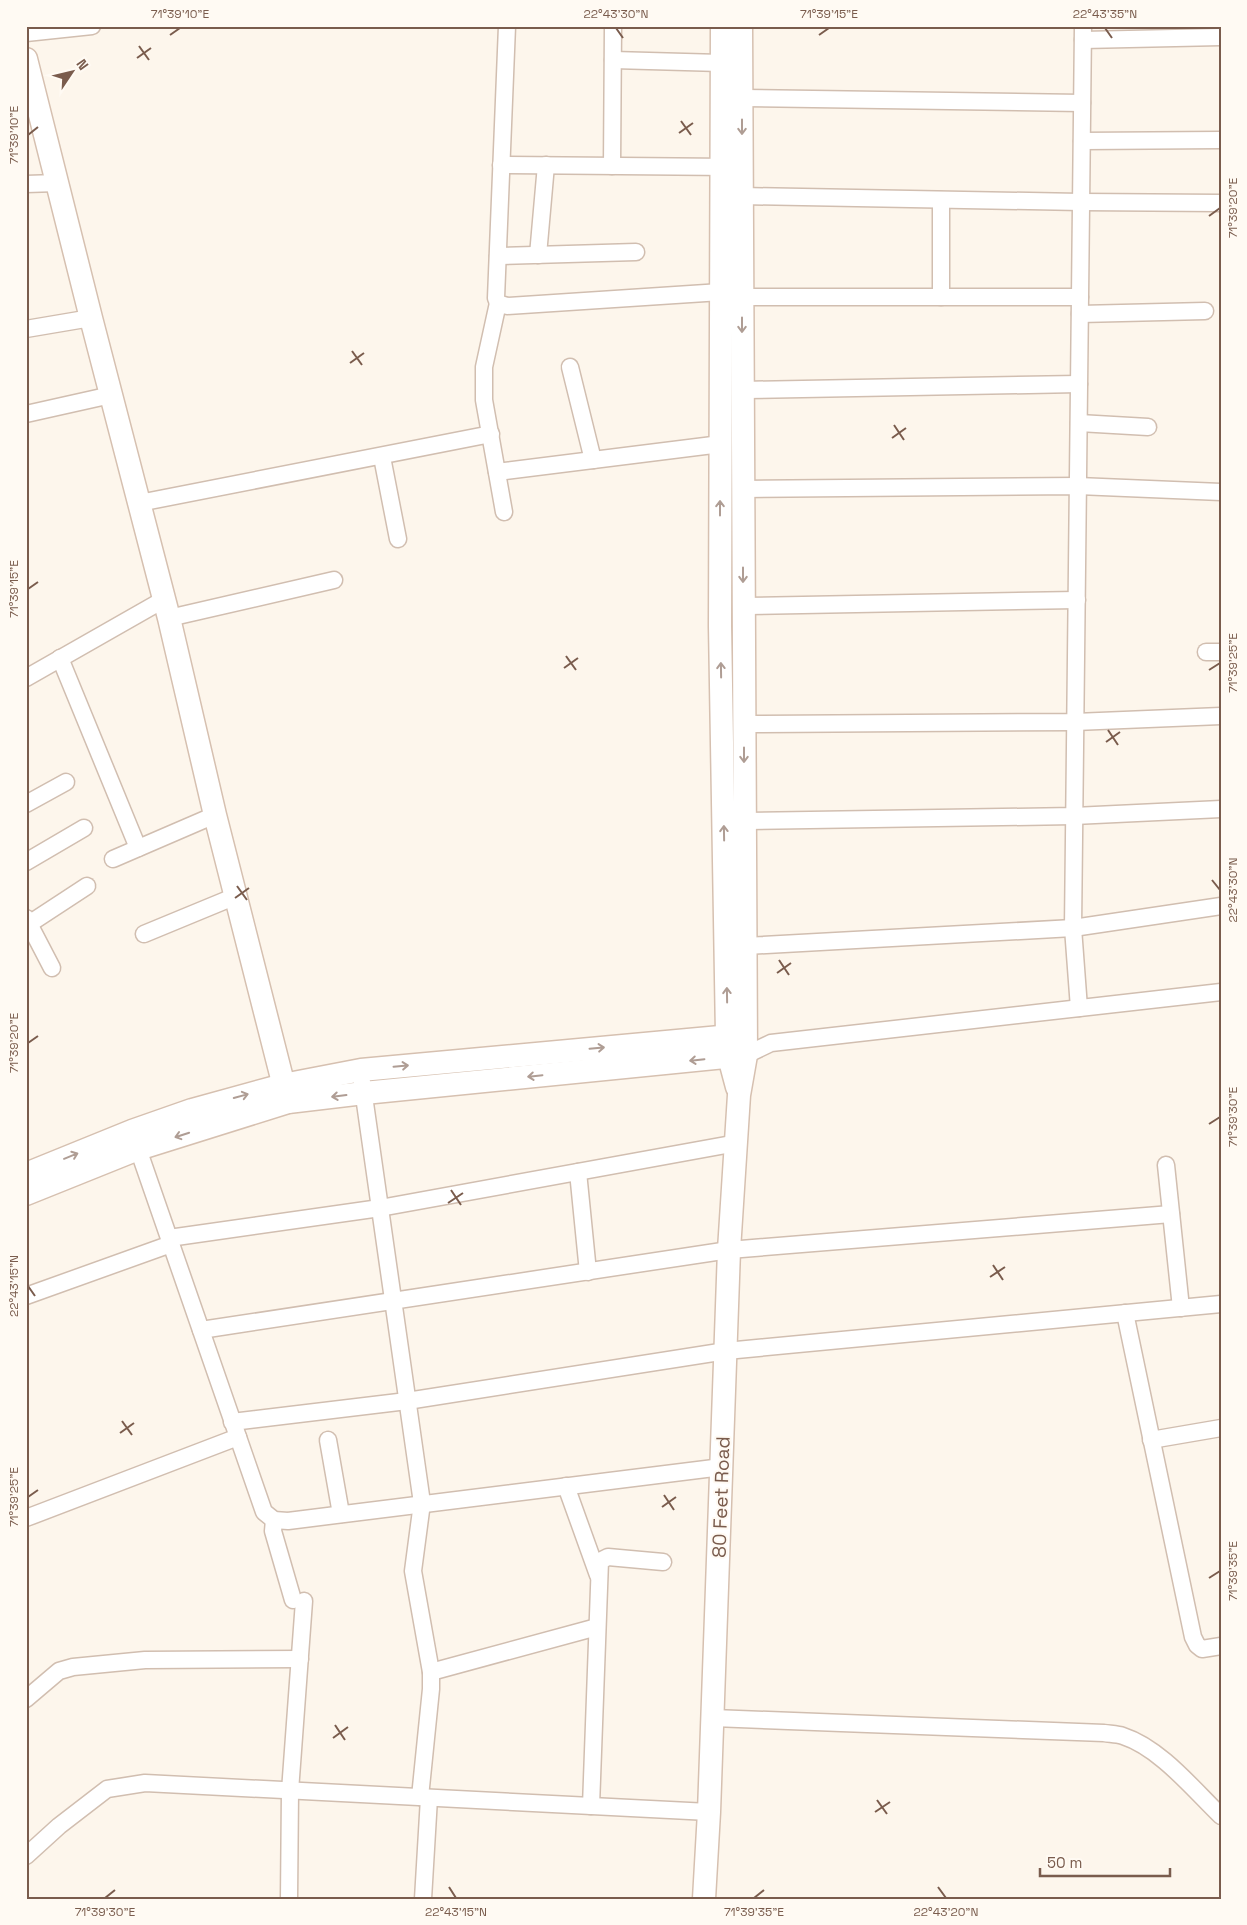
<svg xmlns="http://www.w3.org/2000/svg" width="1247" height="1925" font-family="'Space Grotesk',sans-serif">
  <style>
    .lines { fill: none; stroke-linecap: round; stroke-linejoin: round }
    .street-casing { stroke: #d1beb0; stroke-width: 19 }
    .secondary-casing { stroke: #d6c0b0; stroke-width: 25 }
    .street { stroke: #fff; stroke-width: 16 }
    .secondary { stroke: #fff; stroke-width: 22 }
    .oneway { stroke: #af9d94 }
    .ticks { fill: none; stroke: #7a5c4d; stroke-width: 2 }
    .labels { text-anchor: middle; dominant-baseline: central; stroke-width: 4; stroke-linejoin: round; paint-order: stroke }
    .street-label { font-size: 19px; fill: #7a5c4d; stroke: #fffaf3 }
    .neatline { fill: none; stroke: #7a5c4d; stroke-width: 2 }
    .ticks-label { font-size: 12px; text-anchor: middle; fill: #7a5c4d }
  </style>
  <rect width="100%" height="100%" fill="#fdf6ec"/>
  <g class="lines">
    <g class="street-casing">
      <g id="street">
        <polyline points="507,26 496,298 498,303 507,306 721,292"/>
        <polyline points="26,33 92,26"/>
        <polyline points="1083,40 1221,37"/>
        <polyline points="613,60 721,63"/>
        <polyline points="742,98 1082,103"/>
        <polyline points="1082,141 1221,140"/>
        <polyline points="501,165 732,167"/>
        <polyline points="612,166 613,26"/>
        <polyline points="26,184 57,183"/>
        <polyline points="742,196 1081,202 1221,203"/>
        <polyline points="941,200 941,297"/>
        <polyline points="538,255 546,165"/>
        <polyline points="498,256 636,252"/>
        <polyline points="742,297 1080,297"/>
        <polyline points="498,303 484,367 484,400 504,512"/>
        <polyline points="1080,314 1205,311"/>
        <polyline points="26,329 91,318"/>
        <polyline points="570,367 593,460"/>
        <polyline points="743,390 1079,384"/>
        <polyline points="26,414 111,395"/>
        <polyline points="1079,423 1148,427"/>
        <polyline points="382,457 398,539"/>
        <polyline points="497,472 721,444"/>
        <polyline points="743,489 1078,486 1221,492"/>
        <polyline points="139,503 491,434"/>
        <polyline points="744,606 1077,600"/>
        <polyline points="169,618 334,580"/>
        <polyline points="1206,652 1221,652"/>
        <polyline points="60,658 138,848"/>
        <polyline points="26,678 163,600"/>
        <polyline points="744,724 1075,722 1221,716"/>
        <polyline points="26,804 66,782"/>
        <polyline points="744,821 1074,816 1221,809"/>
        <polyline points="113,859 215,815"/>
        <polyline points="26,862 84,828"/>
        <polyline points="26,918 52,968"/>
        <polyline points="29,924 87,886"/>
        <polyline points="144,934 236,896"/>
        <polyline points="746,946 1073,928 1221,906"/>
        <polyline points="1079,1008 1073,928 1083,26"/>
        <polyline points="746,1055 771,1043 1221,992"/>
        <polyline points="362,1082 422,1503 413,1571 431,1672 431,1689 420,1797"/>
        <polyline points="135,1140 264,1512 274,1520 288,1521 722,1467"/>
        <polyline points="1166,1165 1181,1308"/>
        <polyline points="578,1172 588,1272"/>
        <polyline points="169,1238 380,1208 737,1143"/>
        <polyline points="26,1296 171,1244"/>
        <polyline points="1125,1313 1193,1637 1197,1645 1202,1649 1221,1646"/>
        <polyline points="201,1330 729,1250 1171,1214"/>
        <polyline points="232,1422 407,1401 726,1351 1221,1304"/>
        <polyline points="328,1440 341,1514"/>
        <polyline points="1151,1440 1221,1428"/>
        <polyline points="566,1486 598,1575"/>
        <polyline points="26,1518 238,1437"/>
        <polyline points="274,1520 273,1531 293,1600"/>
        <polyline points="431,1672 597,1627"/>
        <polyline points="26,1699 59,1671 73,1667 145,1660 300,1659"/>
        <path d="M713 1718 1104 1733C1110 1734 1117 1734 1123 1736 1160 1748 1193 1789 1221 1816"/>
        <polyline points="591,1806 600,1561 608,1557 663,1562"/>
        <polyline points="26,1856 59,1826 107,1789 145,1783 709,1812"/>
        <polyline points="289,1899 290,1791 304,1601"/>
        <polyline points="423,1899 429,1798"/>
      </g>
    </g>
    <g class="secondary-casing">
      <g id="secondary">
        <polyline points="722,26 720,626 727,1036 729,1057 737,1087"/>
        <polyline points="26,59 91,318 169,618 215,815 288,1102"/>
        <polyline points="26,1174 132,1131 192,1110 283,1085 361,1070 742,1035"/>
        <polyline points="26,1194 138,1149 288,1102 364,1093 745,1055"/>
        <polyline points="704,1899 709,1812 729,1250 739,1095 746,1055 741,26"/>
      </g>
    </g>
    <use href="#street" class="street"/>
    <use href="#secondary" class="secondary"/>
  </g>
  <defs><path id="oneway-shaft" d="M-6 0H5M1.5-3L5.5 0L1.5 3" fill="none" stroke-width="1.6" stroke-linecap="round" stroke-linejoin="round" transform="scale(1.25)"/></defs>
  <g class="oneway">
    <use href="#oneway-shaft" transform="translate(742 127) rotate(90)"/>
    <use href="#oneway-shaft" transform="translate(742 325) rotate(90)"/>
    <use href="#oneway-shaft" transform="translate(720 508) rotate(-90)"/>
    <use href="#oneway-shaft" transform="translate(743 575) rotate(90)"/>
    <use href="#oneway-shaft" transform="translate(721 670) rotate(-91)"/>
    <use href="#oneway-shaft" transform="translate(744 755) rotate(90)"/>
    <use href="#oneway-shaft" transform="translate(724 833) rotate(-91)"/>
    <use href="#oneway-shaft" transform="translate(727 995) rotate(-91)"/>
    <use href="#oneway-shaft" transform="translate(597 1048) rotate(-5)"/>
    <use href="#oneway-shaft" transform="translate(697 1060) rotate(174)"/>
    <use href="#oneway-shaft" transform="translate(401 1066) rotate(-5)"/>
    <use href="#oneway-shaft" transform="translate(535 1076) rotate(174)"/>
    <use href="#oneway-shaft" transform="translate(241 1096) rotate(-15)"/>
    <use href="#oneway-shaft" transform="translate(339 1096) rotate(173)"/>
    <use href="#oneway-shaft" transform="translate(182 1135) rotate(162)"/>
    <use href="#oneway-shaft" transform="translate(71 1156) rotate(-22)"/>
  </g>
  <path class="ticks" d="M616 28 623 38M1105 28 1112 38M170 35 180 28M819 35 829 28M139 46 149 60M137 58 151 48M681 121 691 135M679 133 693 123M28 135 38 127M1209 216 1220 208M352 351 362 365M350 363 364 353M894 425 904 440M892 438 906 428M28 589 38 582M566 656 576 670M564 668 578 658M1209 670 1220 663M1108 730 1118 745M1106 742 1120 732M1212 880 1220 890M237 886 247 900M235 898 249 888M779 960 789 975M777 973 791 963M28 1043 38 1036M1209 1124 1220 1117M451 1190 461 1205M448 1203 463 1193M993 1265 1003 1280M990 1277 1005 1267M28 1286 35 1296M122 1421 132 1435M120 1433 134 1423M664 1495 674 1510M28 1497 38 1490M662 1507 676 1497M1209 1578 1220 1571M335 1725 345 1740M333 1738 348 1727M877 1800 887 1814M875 1812 890 1802M449 1887 456 1898M938 1887 946 1898M105 1898 115 1890M754 1898 764 1890"/>
  <g class="labels">
    <g class="street-label">
      <text transform="translate(721 1497) rotate(-88)">80 Feet Road</text>
    </g>
  </g>
  <rect width="1247" height="1925" fill="none" stroke="#fffaf3" stroke-width="55"/>
  <g transform="translate(72 72) rotate(55)" stroke="#fffaf3" stroke-width="4" paint-order="stroke">
  <path d="M0-4L9 19L0 12L-9 19Z" fill="#7a5c4d"/>
  <text y="-8" font-size="14" font-weight="bold" text-anchor="middle" fill="#7a5c4d">N</text>
  </g>
  <path d="M1040 1868v8h130v-8" fill="none" stroke="#7a5c4d" stroke-width="2.5"/>
  <text x="1047" y="1868" font-size="15" fill="#7a5c4d" stroke="#fffaf3" stroke-width="4" paint-order="stroke">50 m</text>
  <rect x="28" y="28" width="1192" height="1870" class="neatline"/>
  <g class="ticks-label">
    <text x="180" y="18">71°39'10"E</text>
    <text x="616" y="18">22°43'30"N</text>
    <text x="829" y="18">71°39'15"E</text>
    <text x="1105" y="18">22°43'35"N</text>
    <text transform="translate(14 135) rotate(-90)" y="4">71°39'10"E</text>
    <text transform="translate(1233 208) rotate(-90)" y="4">71°39'20"E</text>
    <text transform="translate(14 589) rotate(-90)" y="4">71°39'15"E</text>
    <text transform="translate(1233 663) rotate(-90)" y="4">71°39'25"E</text>
    <text transform="translate(1233 890) rotate(-90)" y="4">22°43'30"N</text>
    <text transform="translate(14 1043) rotate(-90)" y="4">71°39'20"E</text>
    <text transform="translate(1233 1117) rotate(-90)" y="4">71°39'30"E</text>
    <text transform="translate(14 1286) rotate(-90)" y="4">22°43'15"N</text>
    <text transform="translate(14 1497) rotate(-90)" y="4">71°39'25"E</text>
    <text transform="translate(1233 1571) rotate(-90)" y="4">71°39'35"E</text>
    <text x="105" y="1916">71°39'30"E</text>
    <text x="456" y="1916">22°43'15"N</text>
    <text x="754" y="1916">71°39'35"E</text>
    <text x="946" y="1916">22°43'20"N</text>
  </g>
</svg>
